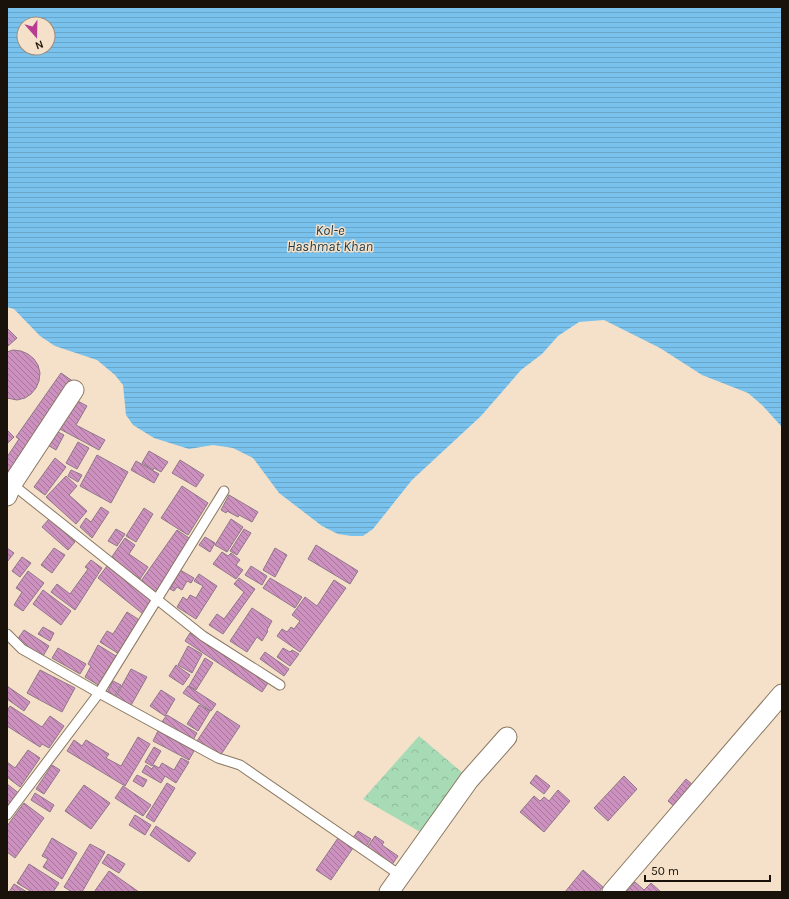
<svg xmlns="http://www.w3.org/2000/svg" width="789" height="899" font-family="Karla,sans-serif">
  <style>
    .forest { fill: url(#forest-crowns) }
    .water { fill: url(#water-rules); fill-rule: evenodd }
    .building { fill: url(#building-back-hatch); stroke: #8f7789 }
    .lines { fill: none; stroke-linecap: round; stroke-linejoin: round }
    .lane-casing { stroke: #8a7862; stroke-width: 11 }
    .street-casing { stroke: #8a7862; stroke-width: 21 }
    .lane { stroke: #fff; stroke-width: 9 }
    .street { stroke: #fff; stroke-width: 19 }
    .labels { text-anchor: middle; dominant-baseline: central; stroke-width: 3; stroke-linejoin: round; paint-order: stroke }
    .water-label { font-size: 14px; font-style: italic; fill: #19394b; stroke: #f5e1c9 }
  </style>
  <defs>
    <pattern id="forest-crowns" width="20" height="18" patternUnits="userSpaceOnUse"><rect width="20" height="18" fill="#a7dbb5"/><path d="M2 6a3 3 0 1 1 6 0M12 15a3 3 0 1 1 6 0" fill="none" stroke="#8fbb9a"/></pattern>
    <pattern id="water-rules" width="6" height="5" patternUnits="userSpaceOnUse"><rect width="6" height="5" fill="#79c2ed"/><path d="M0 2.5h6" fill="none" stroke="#68a6ca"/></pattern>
    <pattern id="building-back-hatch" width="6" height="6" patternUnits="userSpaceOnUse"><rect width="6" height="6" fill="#cd91bf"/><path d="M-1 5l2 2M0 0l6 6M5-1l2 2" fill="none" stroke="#a67599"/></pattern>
  </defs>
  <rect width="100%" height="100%" fill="#f5e1c9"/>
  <polygon class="forest" points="419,736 464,774 422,833 363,799"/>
  <path class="water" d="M7 7H782V427L762 405 748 393 702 375 660 348 604 320 579 322 558 336 542 354 521 370 481 416 412 480 373 529 363 536H351L338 534 322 526 279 493 253 458 233 448 213 445 189 449 154 438 133 425 126 415 123 385 115 375 97 360 55 346 40 336 14 309 7 307ZM24 24H48V48H24Z"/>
  <g class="building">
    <polygon points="7,328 17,338 8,346 7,346"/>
    <polygon points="13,350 21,351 28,354 34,359 38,365 40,373 39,381 36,388 31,394 25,398 17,400 7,398 7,352"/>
    <polygon points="61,373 74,382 7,478 7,457 19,439 16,437"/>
    <polygon points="74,399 87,406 76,425 105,440 99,450 58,428"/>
    <polygon points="7,430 14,437 7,444"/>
    <polygon points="54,430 64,435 56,450 46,444"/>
    <polygon points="78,442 89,448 77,469 66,463"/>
    <polygon points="149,451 168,462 161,472 154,468 153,470 142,463"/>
    <polygon points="97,455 128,472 111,503 80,486"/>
    <polygon points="55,458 66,467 45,495 34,487"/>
    <polygon points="180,460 204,475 196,487 172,473"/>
    <polygon points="136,461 159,474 154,483 131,470"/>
    <polygon points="71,470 82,475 78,482 68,476"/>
    <polygon points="66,476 77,486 69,495 87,511 76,524 46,497"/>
    <polygon points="182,486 208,503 188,535 161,518"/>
    <polygon points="229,495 258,512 252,522 239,515 238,517 227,511 226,513 221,510"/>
    <polygon points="101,507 109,512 92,538 80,527 86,518 91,522"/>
    <polygon points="144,508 153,514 136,542 126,536"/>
    <polygon points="49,519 75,542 68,550 42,527"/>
    <polygon points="231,519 243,527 227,552 215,545"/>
    <polygon points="116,529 125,534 117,546 108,541"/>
    <polygon points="244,529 251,533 237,555 230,551"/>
    <polygon points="177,530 192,540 156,592 141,581"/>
    <polygon points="205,537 215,543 210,552 199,545"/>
    <polygon points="125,538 135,545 129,554 148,567 140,579 111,558"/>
    <polygon points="316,545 358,571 350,584 308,559"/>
    <polygon points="7,548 14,553 7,562"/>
    <polygon points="54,548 65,555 52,573 41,565"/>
    <polygon points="275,548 287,555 275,577 263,570"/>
    <polygon points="222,552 228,556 231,553 240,560 236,565 243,570 236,579 213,564"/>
    <polygon points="22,557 31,563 20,577 12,571"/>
    <polygon points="91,560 102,568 75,610 51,592 57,584 70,594 88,569 85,567"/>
    <polygon points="107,566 152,601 143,614 98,578"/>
    <polygon points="251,566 267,576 262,585 245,575"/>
    <polygon points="180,570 194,578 191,583 187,581 182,590 177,587 174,591 170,589"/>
    <polygon points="28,571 44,583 23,611 14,605 22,592 16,588"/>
    <polygon points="199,574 217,586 196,619 177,607 183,597 187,600 190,595 196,598 203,586 194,581"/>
    <polygon points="239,578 255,589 223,634 209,625 217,614 224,619 244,592 234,584"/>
    <polygon points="270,578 302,597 295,608 263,588"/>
    <polygon points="334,580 346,588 300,652 277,636 282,629 287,632 291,627 294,629 300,621 292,615 305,597 317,606"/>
    <polygon points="43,590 71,611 61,625 33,604"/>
    <polygon points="252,608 272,621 267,630 268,631 262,641 257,637 247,652 230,641"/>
    <polygon points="127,612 141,621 119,654 100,642 107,631 113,634"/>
    <polygon points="43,627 54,633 50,641 38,634"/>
    <polygon points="24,630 49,646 43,656 17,640"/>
    <polygon points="190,633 268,683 262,692 185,641"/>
    <polygon points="98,645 116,656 100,686 85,677 91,666 88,664"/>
    <polygon points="188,646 202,654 192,673 178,665"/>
    <polygon points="58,648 86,664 80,674 52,658"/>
    <polygon points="283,648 290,652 292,650 299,654 290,666 277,657"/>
    <polygon points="265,652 289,669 284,676 260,659"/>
    <polygon points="205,658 213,663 196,690 189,686"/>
    <polygon points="176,665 190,675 183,685 169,676"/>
    <polygon points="131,669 147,677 130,707 115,698"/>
    <polygon points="40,670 75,688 62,712 27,693"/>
    <polygon points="113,681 121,685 114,697 107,693"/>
    <polygon points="7,686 30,702 24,711 7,699"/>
    <polygon points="188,686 216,704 211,711 183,693"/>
    <polygon points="161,690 175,699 165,716 150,706"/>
    <polygon points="199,705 210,711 198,731 187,724"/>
    <polygon points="10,706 42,727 50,716 64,726 49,748 42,744 40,747 7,726 7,711"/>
    <polygon points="217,711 240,726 220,756 197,741"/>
    <polygon points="167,715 197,733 192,742 161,723"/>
    <polygon points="158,731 194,751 189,760 153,741"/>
    <polygon points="138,737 150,744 125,786 67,751 74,740 82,746 86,740 109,754 106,758 121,766"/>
    <polygon points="154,747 161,751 152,766 145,762"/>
    <polygon points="28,750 40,758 20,787 7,777 7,762 15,768"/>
    <polygon points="181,758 189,762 176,783 165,776 161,783 142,772 146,765 152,769 154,765 159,768 162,763 174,770"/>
    <polygon points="52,765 60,770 44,794 36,789"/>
    <polygon points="137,775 147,780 143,787 133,781"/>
    <polygon points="536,775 550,786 544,794 530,783"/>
    <polygon points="624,776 637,789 608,821 594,808"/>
    <polygon points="686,779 693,785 675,807 668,801"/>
    <polygon points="167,783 175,788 154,822 146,817"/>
    <polygon points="7,784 20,794 7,811"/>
    <polygon points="84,785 110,803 91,829 65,811"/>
    <polygon points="123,786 151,805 143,816 115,798"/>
    <polygon points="558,790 570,801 544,832 520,812 534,796 540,801 544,797 549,801"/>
    <polygon points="35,793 54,805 50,812 31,800"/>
    <polygon points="24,803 44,818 15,858 7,852 7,826"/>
    <polygon points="135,815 151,825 145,835 129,825"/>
    <polygon points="156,826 196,853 189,862 150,835"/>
    <polygon points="358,831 371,839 365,848 352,839"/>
    <polygon points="375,836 384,842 382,845 398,856 391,866 366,849"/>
    <polygon points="52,838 77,853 62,879 43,867 48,859 42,856"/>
    <polygon points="338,838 353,848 331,880 316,870"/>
    <polygon points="90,844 105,852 82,892 72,892 64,887"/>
    <polygon points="108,854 125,864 119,873 102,863"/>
    <polygon points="29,864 59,883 53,892 32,892 17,883"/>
    <polygon points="583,870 603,887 599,892 565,892"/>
    <polygon points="109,871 139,892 94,892"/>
    <polygon points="635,882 644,890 651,883 661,892 626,892"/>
    <polygon points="14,884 27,892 9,892"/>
  </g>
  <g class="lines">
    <g class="lane-casing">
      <g id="lane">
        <polyline points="12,484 203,636 280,685"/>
        <polyline points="7,634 22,649 99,693 218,758 240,765 400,875"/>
        <polyline points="7,815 99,693 224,491"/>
      </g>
    </g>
    <g class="street-casing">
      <g id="street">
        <polyline points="7,496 12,484 74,390"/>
        <polyline points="389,892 469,780 507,737"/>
        <polyline points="612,892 782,694"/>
      </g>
    </g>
    <use href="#lane" class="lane"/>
    <use href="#street" class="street"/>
  </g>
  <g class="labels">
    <g class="water-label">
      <text x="330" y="230">Kol-e<tspan x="330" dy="16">Hashmat Khan</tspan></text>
    </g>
  </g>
  <rect width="789" height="899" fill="none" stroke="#19120a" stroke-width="16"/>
  <g transform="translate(36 36) rotate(160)"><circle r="19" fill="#f5e1c9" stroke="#9d8e7d"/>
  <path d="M0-3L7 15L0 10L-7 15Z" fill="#b63d92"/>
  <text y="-6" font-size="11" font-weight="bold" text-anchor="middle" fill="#19120a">N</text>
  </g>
  <path d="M645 875v6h125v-6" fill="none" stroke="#19120a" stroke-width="2"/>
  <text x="651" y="875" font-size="12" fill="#19120a" stroke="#f5e1c9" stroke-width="3" paint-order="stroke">50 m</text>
</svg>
